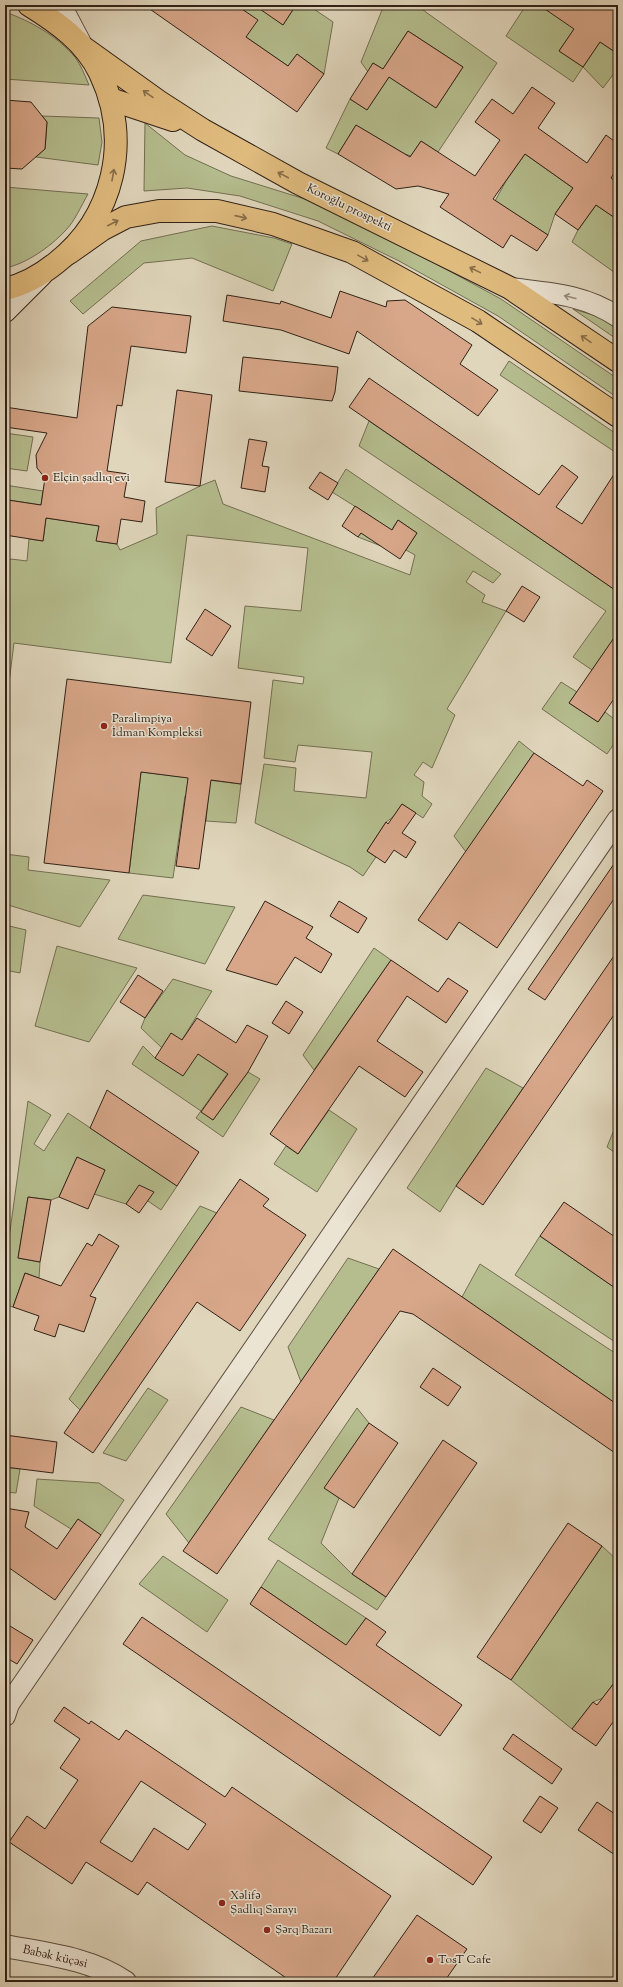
<svg xmlns="http://www.w3.org/2000/svg" width="623" height="1987" font-family="'Sorts Mill Goudy',serif">
  <style>
    .green { fill: #b5bd8e; stroke: #736f52 }
    .building { fill: #d8a78a; stroke: #312116; fill-rule: evenodd }
    .lines { fill: none; stroke-linecap: round; stroke-linejoin: round }
    .minor-casing { stroke: #5d4e40; stroke-width: 22 }
    .tertiary-casing { stroke: #5d4e40; stroke-width: 24 }
    .secondary-casing { stroke: #312116; stroke-width: 24 }
    .primary-casing { stroke: #312116; stroke-width: 24 }
    .minor { stroke: #ebe4d3; stroke-width: 20 }
    .tertiary { stroke: #ebe4d3; stroke-width: 22 }
    .secondary { stroke: #ebe4d3; stroke-width: 22 }
    .primary { stroke: #e0bb7e; stroke-width: 22 }
    .oneway { stroke: #886e4a }
    .oneway2 { stroke: #978c7e }
    .poi-dot { fill: #8f2418; stroke: #ebe4d3; stroke-width: 1.5 }
    .labels { text-anchor: middle; dominant-baseline: central; stroke-width: 3; stroke-linejoin: round; paint-order: stroke }
    .street-label { font-size: 12px; fill: #312116; stroke: #ebe4d3 }
    .poi-label { font-size: 12px; fill: #312116; stroke: #ebe4d3; text-anchor: start }
  </style>
  <rect width="100%" height="100%" fill="#e0d6bc"/>
  <filter id="stains"><feTurbulence type="fractalNoise" baseFrequency=".005" numOctaves="4"/><feColorMatrix values="0 0 0 0 .2 0 0 0 0 .09 0 0 0 0 .02 0 0 0 .5 -.17"/></filter>
  <radialGradient id="worn" r=".72"><stop offset=".6" stop-color="#630" stop-opacity="0"/><stop offset="1" stop-color="#630" stop-opacity=".3"/></radialGradient>
  <g class="green">
    <polygon points="236,5 257,5 283,25 296,5 308,5 333,22 324,74 297,54 288,66 246,37"/>
    <polygon points="384,5 416,5 497,63 438,152 421,141 411,156 405,154 356,125 338,154 326,148 350,99 367,110 389,77 436,108 463,67 408,31 383,69 373,63 368,72 361,62"/>
    <polygon points="526,5 551,5 574,29 559,51 583,67 600,42 618,54 618,68 603,88 583,67 573,82 506,36"/>
    <path d="M5 12C31 21 57 36 75 57 81 65 85 76 89 85L5 79Z"/>
    <polygon points="42,116 99,118 102,142 98,165 36,157 45,149 47,122"/>
    <polygon points="145,123 185,155 231,176 308,200 394,241 501,299 618,379 618,398 498,316 399,261 318,221 240,196 187,188 144,191"/>
    <polygon points="525,154 573,188 555,214 548,235 495,201 506,181"/>
    <path d="M5 187 88 194C81 206 75 221 65 231 50 247 26 264 5 268Z"/>
    <polygon points="596,205 618,220 618,275 572,242 578,230"/>
    <polygon points="212,226 274,238 292,244 273,291 192,258 144,263 83,314 70,301 141,241"/>
    <polygon points="573,309 600,317 618,330 618,340"/>
    <polygon points="509,361 618,435 618,454 500,375"/>
    <polygon points="369,421 618,592 618,632 592,670 573,657 606,611 359,446"/>
    <polygon points="5,433 33,437 27,471 5,468"/>
    <polygon points="346,469 501,574 493,583 473,571 466,582 485,595 482,602 506,611 447,709 455,715 432,768 423,762 414,775 424,782 422,796 432,804 423,818 402,804 393,817 386,822 367,851 376,857 363,876 350,867 255,823 264,764 296,768 294,791 366,798 372,752 298,745 295,762 264,758 273,680 303,684 304,677 238,668 245,606 301,611 308,548 187,535 171,663 14,643 5,714 5,565 11,559 27,561 29,539 43,541 46,518 99,526 97,541 117,544 120,550 157,534 156,508 200,486 215,480 223,504 410,575 415,555 406,550 417,533 398,520 381,546 358,537 372,517 332,492"/>
    <polygon points="5,485 43,491 41,505 8,500 5,514"/>
    <polygon points="561,682 577,692 569,703 598,722 605,712 618,722 618,738 607,754 542,709"/>
    <polygon points="519,741 534,753 466,852 454,836"/>
    <polygon points="141,772 241,784 236,823 206,821 208,799 185,796 173,878 129,873"/>
    <polygon points="5,854 29,857 28,870 110,880 80,927 5,904"/>
    <polygon points="143,895 235,907 205,964 118,939"/>
    <polygon points="5,925 26,930 20,973 5,970"/>
    <polygon points="57,946 137,968 89,1042 35,1026"/>
    <polygon points="374,948 391,960 314,1070 303,1055"/>
    <polygon points="173,979 212,991 182,1040 162,1048 141,1028 145,1018"/>
    <polygon points="143,1046 155,1058 198,1054 235,1063 201,1111 213,1120 248,1072 260,1079 223,1137 196,1118 201,1111 132,1064"/>
    <polygon points="486,1068 523,1088 456,1186 440,1212 407,1188"/>
    <polygon points="28,1101 51,1115 34,1144 44,1151 68,1113 177,1186 161,1210 135,1192 126,1204 94,1194 105,1170 77,1157 59,1197 51,1200 28,1197 18,1258 40,1262 39,1278 25,1273 13,1307 5,1305 5,1267"/>
    <polygon points="329,1110 357,1129 317,1192 274,1164 286,1146 298,1154"/>
    <polygon points="618,1120 618,1155 607,1147"/>
    <polygon points="200,1206 217,1213 80,1410 69,1399"/>
    <polygon points="540,1236 618,1290 618,1344 515,1275"/>
    <polygon points="348,1258 379,1269 301,1382 288,1347"/>
    <polygon points="480,1264 618,1355 618,1405 462,1297"/>
    <polygon points="148,1388 168,1400 126,1461 103,1453"/>
    <polygon points="241,1407 274,1420 189,1543 166,1514"/>
    <polygon points="357,1408 369,1423 325,1488 339,1498 321,1543 352,1574 386,1597 377,1610 268,1539"/>
    <polygon points="5,1467 20,1469 16,1493 5,1492"/>
    <polygon points="37,1479 99,1483 124,1500 101,1535 78,1519 71,1529 34,1506"/>
    <polygon points="602,1546 618,1561 618,1688 613,1684 603,1698 593,1702 572,1729 511,1680"/>
    <polygon points="163,1556 228,1600 207,1632 139,1584"/>
    <polygon points="278,1560 366,1618 353,1636 366,1659 261,1587"/>
  </g>
  <g class="building">
    <polygon points="144,5 236,5 258,20 246,37 288,66 297,54 324,74 297,112"/>
    <polygon points="254,5 296,5 283,25"/>
    <polygon points="539,5 618,5 618,54 600,42 583,67 559,51 574,29"/>
    <polygon points="408,31 463,67 436,108 389,77 367,110 350,99 373,63 383,69"/>
    <polygon points="532,87 555,103 538,128 587,163 606,135 618,144 618,167 611,178 618,183 618,220 596,205 578,230 555,214 573,188 525,154 493,199 548,235 537,251 511,235 503,248 440,207 449,194 418,186 396,189 338,154 356,125 410,157 421,141 475,176 500,140 475,122 492,99 513,114"/>
    <polygon points="5,100 31,102 47,122 45,149 22,169 5,168"/>
    <polygon points="340,291 386,307 387,301 405,300 472,345 460,364 498,390 478,416 357,331 349,354 281,330 223,321 227,295 280,304 281,301 331,318"/>
    <polygon points="112,307 191,316 186,353 131,346 122,406 117,405 107,471 128,474 124,497 145,501 142,522 121,519 117,544 96,541 99,526 46,518 43,541 5,535 8,500 41,505 45,478 37,468 36,455 47,433 5,427 5,407 77,418 88,326"/>
    <polygon points="243,357 338,367 335,392 332,401 239,391"/>
    <polygon points="369,378 539,495 562,465 578,477 556,507 582,524 618,468 618,592 349,407"/>
    <polygon points="177,390 212,395 200,486 165,482"/>
    <polygon points="249,439 267,442 262,466 269,467 265,492 241,488"/>
    <polygon points="320,472 338,483 328,500 309,488"/>
    <polygon points="355,506 392,530 398,520 417,533 400,559 361,533 358,537 342,526"/>
    <polygon points="522,586 540,597 524,622 506,611"/>
    <polygon points="205,609 231,626 212,656 186,639"/>
    <polygon points="618,632 618,693 598,722 569,703"/>
    <polygon points="67,679 251,702 241,784 211,780 199,869 176,866 188,778 141,772 129,873 44,863"/>
    <polygon points="534,753 583,786 587,780 603,791 497,948 459,922 447,940 418,920"/>
    <polygon points="402,804 416,813 402,833 416,842 406,858 394,850 385,863 367,851 386,822 388,824"/>
    <polygon points="618,858 618,893 545,1000 528,989"/>
    <polygon points="265,901 313,927 306,938 332,954 321,973 295,957 277,985 226,970"/>
    <polygon points="339,901 367,918 358,933 330,916"/>
    <polygon points="618,950 618,1009 483,1205 456,1186"/>
    <polygon points="391,960 438,992 448,978 468,991 446,1023 407,996 377,1041 423,1072 405,1097 359,1066 298,1154 270,1134"/>
    <polygon points="138,975 163,991 145,1018 120,1002"/>
    <polygon points="286,1001 303,1012 289,1034 272,1023"/>
    <polygon points="197,1018 236,1043 247,1025 268,1036 248,1072 213,1120 201,1112 228,1074 198,1054 183,1076 155,1058 171,1033 182,1040"/>
    <polygon points="107,1090 199,1152 177,1186 90,1128"/>
    <polygon points="77,1157 105,1170 88,1209 59,1197"/>
    <polygon points="240,1179 269,1199 263,1206 306,1235 240,1331 197,1302 93,1453 64,1433"/>
    <polygon points="139,1185 154,1192 139,1213 126,1204"/>
    <polygon points="28,1197 51,1200 40,1262 18,1258"/>
    <polygon points="564,1202 618,1239 618,1290 540,1236"/>
    <polygon points="99,1234 119,1246 90,1296 96,1298 84,1332 59,1324 55,1337 34,1330 39,1316 13,1307 25,1273 61,1286 87,1243 92,1246"/>
    <polygon points="393,1249 618,1405 618,1455 413,1314 400,1311 217,1574 183,1551"/>
    <polygon points="433,1368 461,1387 448,1406 420,1387"/>
    <polygon points="369,1423 398,1443 354,1508 324,1488"/>
    <polygon points="5,1435 57,1442 53,1473 5,1467"/>
    <polygon points="443,1440 477,1463 386,1597 352,1574"/>
    <polygon points="5,1508 29,1512 25,1527 57,1549 78,1519 101,1535 55,1600 5,1565"/>
    <polygon points="568,1523 602,1546 511,1680 477,1657"/>
    <polygon points="261,1587 346,1645 366,1618 386,1632 376,1645 462,1705 440,1736 250,1604"/>
    <polygon points="142,1617 492,1857 473,1885 123,1644"/>
    <polygon points="5,1623 33,1640 17,1664 5,1657"/>
    <polygon points="618,1678 618,1715 596,1746 572,1729 593,1702 597,1705"/>
    <path d="M64 1707 89 1724 91 1721 119 1740 126 1730 225 1797 232 1787 391 1896 333 1982H292L147 1882 138 1895 86 1862 72 1884 9 1842 27 1816 45 1829 78 1780 60 1768 80 1739 54 1721ZM141 1781 206 1824 188 1850 154 1828 132 1862 100 1842Z"/>
    <polygon points="513,1734 562,1769 552,1784 503,1749"/>
    <polygon points="540,1796 558,1808 541,1833 523,1821"/>
    <polygon points="597,1802 618,1816 618,1857 578,1830"/>
    <polygon points="417,1915 467,1949 444,1982 370,1982"/>
  </g>
  <g class="lines">
    <g class="minor-casing">
      <g id="minor">
        <polyline points="61,5 81,43"/>
        <path d="M510 288C549 293 584 294 618 317"/>
        <polyline points="5,1716 9,1704 618,819"/>
      </g>
    </g>
    <g class="tertiary-casing">
      <path id="tertiary" d="M5 1946C46 1954 90 1958 125 1982"/>
    </g>
    <g class="secondary-casing">
      <polyline id="secondary" points="5,311 41,275"/>
    </g>
    <g class="primary-casing">
      <g id="primary">
        <polyline points="84,48 158,101 203,130 298,183 510,288 618,361"/>
        <polyline points="110,99 173,120"/>
        <polyline points="69,253 103,229 126,217 159,211 217,211 273,224 352,252 478,321 618,416"/>
        <path d="M5 289C23 285 41 275 56 263 114 218 132 140 100 73 85 42 58 23 29 5"/>
      </g>
    </g>
    <use href="#minor" class="minor"/>
    <use href="#tertiary" class="tertiary"/>
    <use href="#secondary" class="secondary"/>
    <use href="#primary" class="primary"/>
  </g>
  <defs><path id="oneway-shaft" d="M-6 0H5M1.5-3L5.5 0L1.5 3" fill="none" stroke-width="1.6" stroke-linecap="round" stroke-linejoin="round"/></defs>
  <g class="oneway">
    <use href="#oneway-shaft" transform="translate(148 94) rotate(-145)"/>
    <use href="#oneway-shaft" transform="translate(113 175) rotate(-80)"/>
    <use href="#oneway-shaft" transform="translate(283 175) rotate(-152)"/>
    <use href="#oneway-shaft" transform="translate(241 217) rotate(13)"/>
    <use href="#oneway-shaft" transform="translate(113 223) rotate(-27)"/>
    <use href="#oneway-shaft" transform="translate(363 258) rotate(29)"/>
    <use href="#oneway-shaft" transform="translate(475 270) rotate(-154)"/>
    <use href="#oneway-shaft" transform="translate(477 321) rotate(31)"/>
    <use href="#oneway-shaft" transform="translate(586 339) rotate(-146)"/>
  </g>
  <use class="oneway2" href="#oneway-shaft" transform="translate(570 297) rotate(-166)"/>
  <g class="poi-dot">
    <circle cx="45" cy="478" r="4"/>
    <circle cx="104" cy="726" r="4"/>
    <circle cx="222" cy="1903" r="4"/>
    <circle cx="267" cy="1930" r="4"/>
    <circle cx="430" cy="1960" r="4"/>
  </g>
  <g class="labels">
    <g class="street-label">
      <text transform="translate(349 208) rotate(26)">Koroğlu prospekti</text>
      <text transform="translate(55 1957) rotate(13)">Babək küçəsi</text>
    </g>
    <g class="poi-label">
      <text x="53" y="478">Elçin şadlıq evi</text>
      <text x="112" y="719">Paralimpiya<tspan x="112" dy="14">İdman Kompleksi</tspan></text>
      <text x="230" y="1896">Xəlifə<tspan x="230" dy="14">Şadlıq Sarayı</tspan></text>
      <text x="275" y="1930">Şərq Bazarı</text>
      <text x="438" y="1960">TosT Cafe</text>
    </g>
  </g>
  <rect width="623" height="1987" fill="none" stroke="#e0d6bc" stroke-width="20"/>
  <rect x="6" y="6" width="611" height="1975" fill="none" stroke="#312116" stroke-width="2"/>
  <rect x="10" y="10" width="603" height="1967" fill="none" stroke="#312116"/>
  <rect width="100%" height="100%" filter="url(#stains)"/>
  <rect width="100%" height="100%" fill="url(#worn)"/>
</svg>
